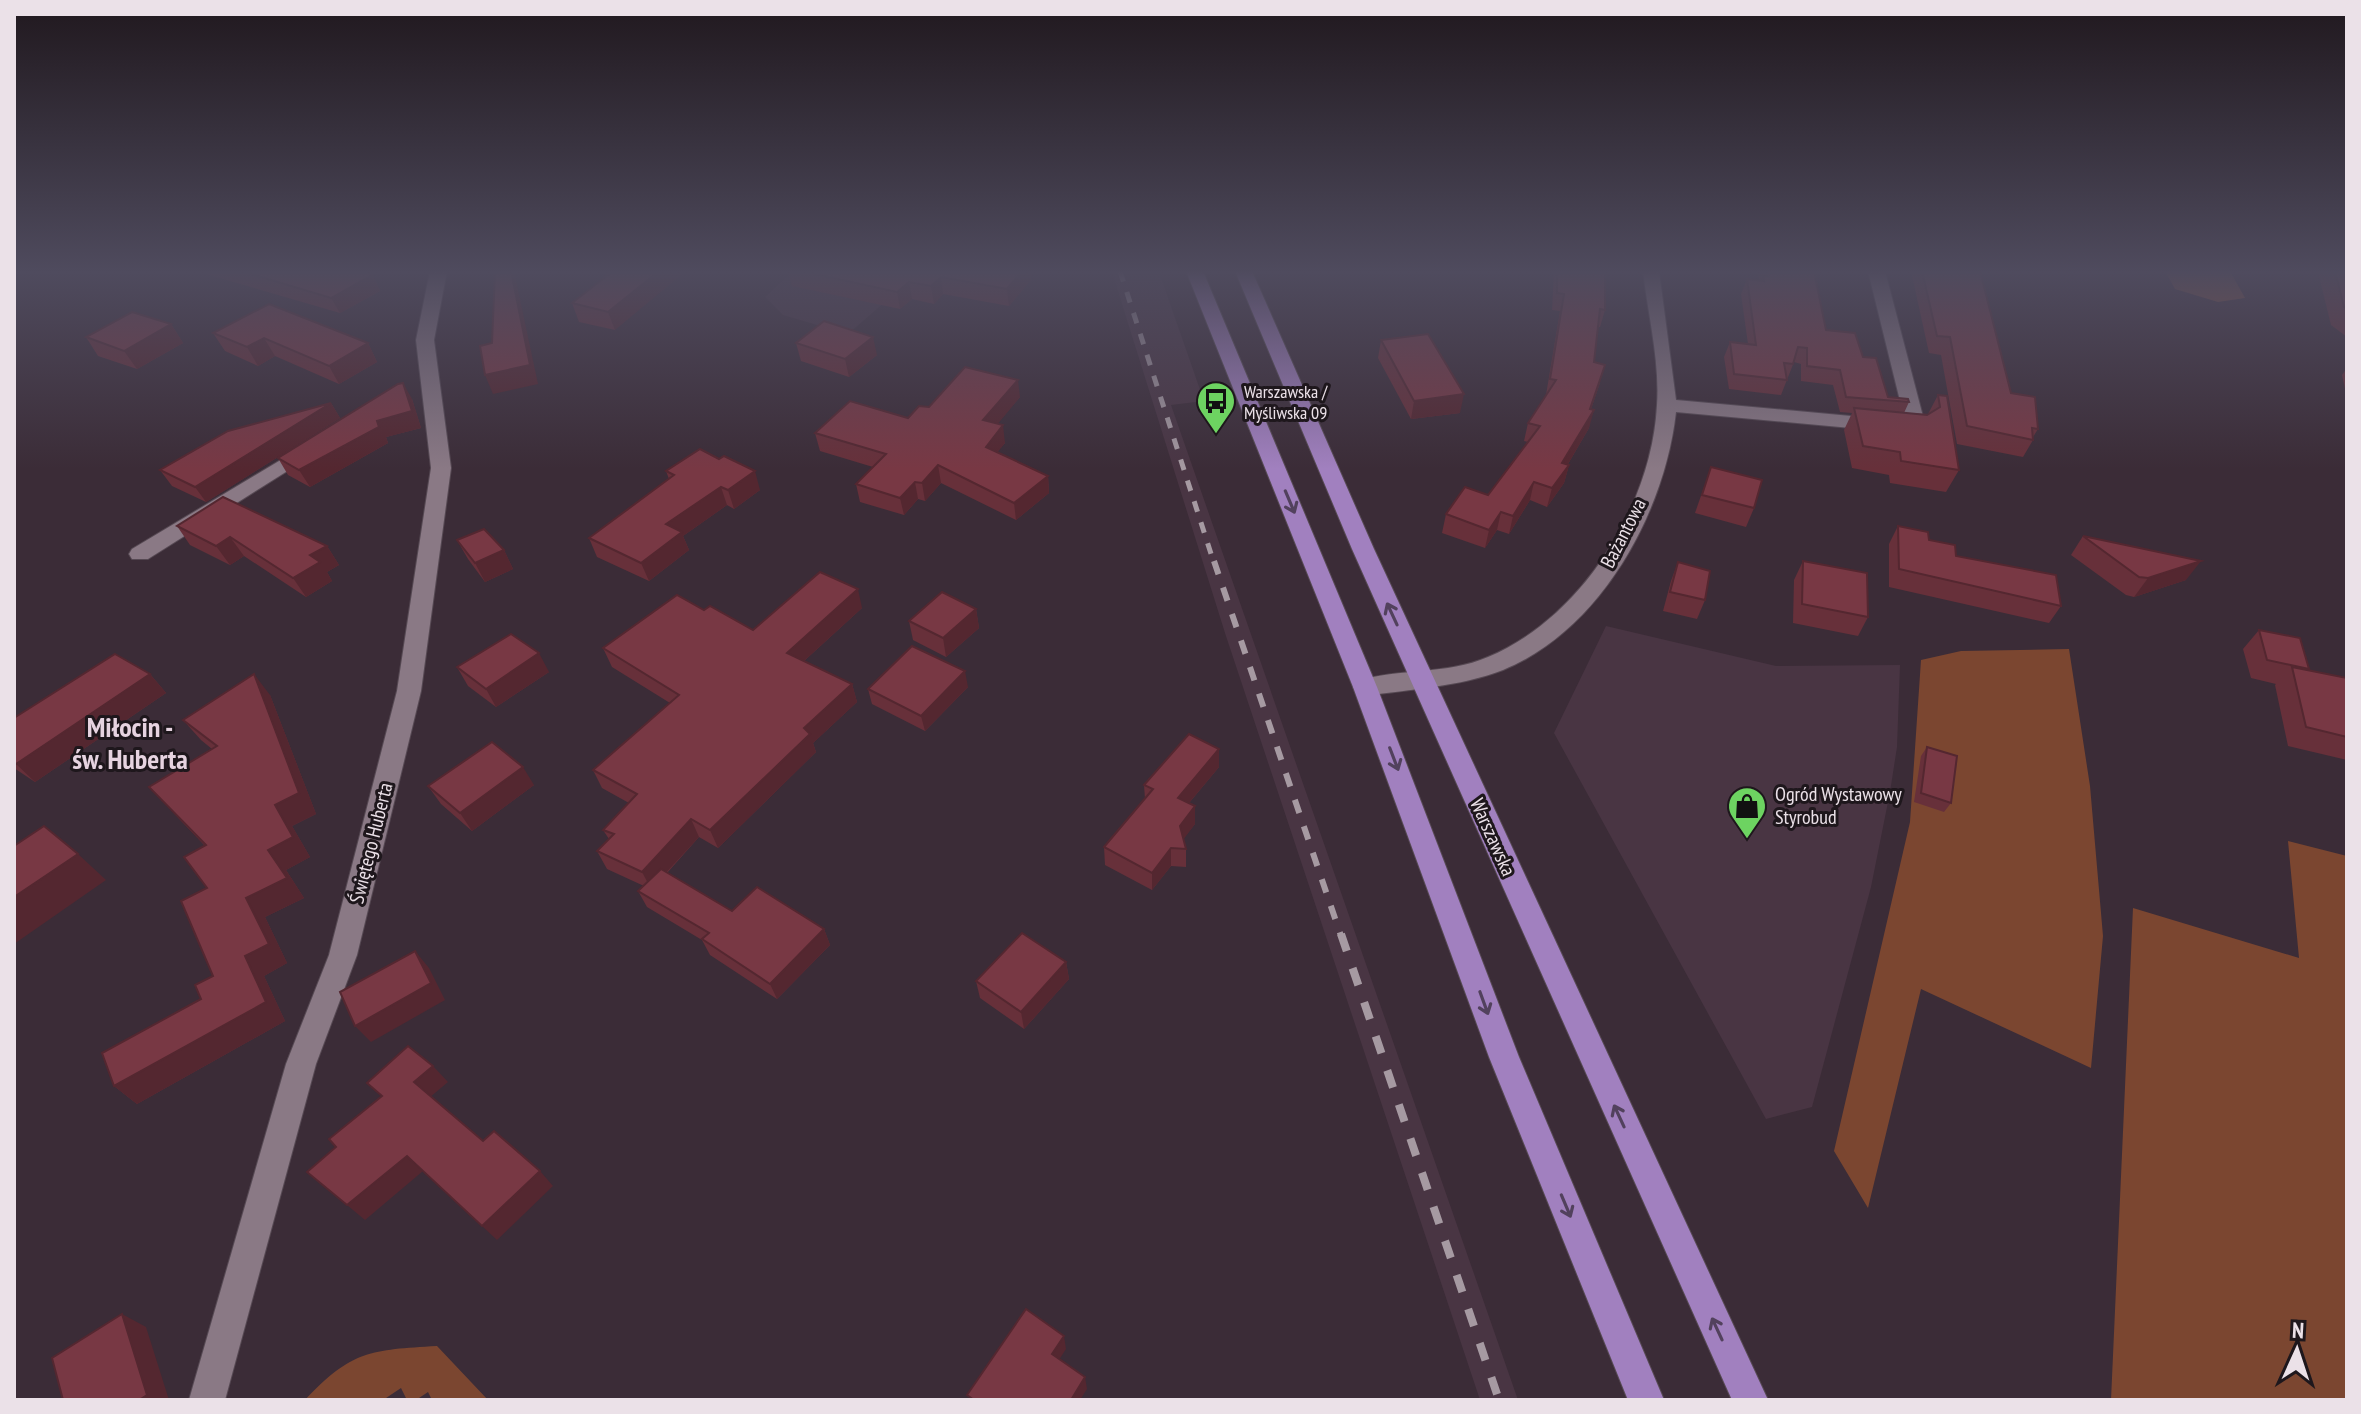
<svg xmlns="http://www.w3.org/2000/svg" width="2361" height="1414" font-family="'PT Sans Narrow',sans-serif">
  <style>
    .built { fill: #493543 }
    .green { fill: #7b4630 }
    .forest { fill: #92543b }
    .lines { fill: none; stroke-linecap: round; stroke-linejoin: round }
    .minor-casing { stroke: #564953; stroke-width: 2 }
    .major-casing { stroke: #564953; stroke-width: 2 }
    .minor { fill: #8a7985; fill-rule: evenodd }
    .major { fill: #a180bf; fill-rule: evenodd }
    .rail-far2 { stroke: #a69aa2; stroke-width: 5; stroke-dasharray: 11 11; stroke-linecap: butt }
    .rail-far1 { stroke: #a69aa2; stroke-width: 6; stroke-dasharray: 14 14; stroke-linecap: butt }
    .rail { stroke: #a69aa2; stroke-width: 8; stroke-dasharray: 18 18; stroke-linecap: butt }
    .wall { fill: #67303a }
    .shaded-wall { fill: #542730 }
    .building { fill: #783844; stroke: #542730; stroke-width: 2 }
    .oneway { stroke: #52415d }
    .labels { text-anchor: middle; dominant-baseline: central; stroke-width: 6; stroke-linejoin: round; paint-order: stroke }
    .far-poi-label { font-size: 18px; fill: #ebe1e8; stroke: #1e171c; text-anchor: start }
    .street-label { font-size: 20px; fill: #ebe1e8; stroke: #1e171c }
    .poi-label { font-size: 20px; fill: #ebe1e8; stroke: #1e171c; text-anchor: start }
    .district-label { font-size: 28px; font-weight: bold; fill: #e6d3e0; stroke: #1e171c }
  </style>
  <rect width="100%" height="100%" fill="#3b2c37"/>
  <g class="built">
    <polygon points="793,271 893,295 848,334 783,315 765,297"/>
    <polygon points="1112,272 1159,272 1204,401 1171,405 1518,1400 1480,1400 1225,633"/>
    <polygon points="1606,626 1776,666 1900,665 1897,747 1890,792 1871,887 1812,1107 1766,1119 1554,733"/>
  </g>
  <g class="green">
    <polygon points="2069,649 2090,786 2103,936 2091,1068 1921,989 1868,1208 1834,1151 1910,822 1921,660 1961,651"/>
    <polygon points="2288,841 2347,856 2347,1400 2111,1400 2133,908 2299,958"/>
    <path d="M437 1346 488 1400H432L428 1392 416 1400 406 1398 401 1388 383 1400H305C352 1350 371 1350 437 1346Z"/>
  </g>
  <polygon class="forest" points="2230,271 2245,298 2218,302 2175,289 2165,271"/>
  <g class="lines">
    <g class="minor-casing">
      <g id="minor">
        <polygon points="430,271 447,271 434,340 451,468 421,691 357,955 316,1064 225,1400 189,1400 286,1064 329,955 397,691 431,468 416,340"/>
        <path d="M1643 271H1659L1676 400 1905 421 1868 271H1885L1926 428 1916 434 1676 412C1665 512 1601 630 1503 670 1459 687 1411 689 1365 696L1357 693 1353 687 1357 681C1399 668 1447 675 1488 657 1582 618 1652 505 1657 405 1660 361 1648 315 1643 271Z"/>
        <polygon points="309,443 316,445 319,449 316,453 148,559 132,559 129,554 132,549"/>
      </g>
    </g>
    <g class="major-casing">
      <g id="major">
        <polygon points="1186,271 1203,271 1377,687 1519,1057 1664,1400 1628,1400 1489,1057 1353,687"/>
        <polygon points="1235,271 1252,271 1374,549 1768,1400 1732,1400 1352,549"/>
      </g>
    </g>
    <use href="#minor" class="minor"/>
    <use href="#major" class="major"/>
    <polyline class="rail-far2" points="1120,271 1214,563"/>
    <polyline class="rail-far1" points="1214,561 1341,936"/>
    <polyline class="rail" points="1341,934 1499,1400"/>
  </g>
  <g class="wall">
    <polygon points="196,271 371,271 380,291 340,313"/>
    <polygon points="613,271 615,330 579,322 572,303"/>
    <polygon points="788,271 1030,271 1031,280 1009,306 943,294 934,304 912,299 900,309 792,286"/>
    <polygon points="1554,271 1605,271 1605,310 1600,327 1598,327 1594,362 1600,383 1591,409 1589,428 1568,464 1569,465 1564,483 1547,507 1530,500 1509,534 1497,530 1485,548 1442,533 1446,514 1488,495 1528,442 1524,441 1528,423 1546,395 1560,311 1552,310"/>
    <polygon points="1758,271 1814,271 1826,330 1863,357 1888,397 1909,402 1904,413 1928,414 1938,395 1959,470 1946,492 1890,483 1889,475 1852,468 1844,430 1852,413 1840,412 1833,385 1801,381 1801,364 1794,362 1781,395 1729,389 1724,357 1730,342 1748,344 1741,294 1747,279 1759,281"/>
    <polygon points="1911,271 1980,271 2011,393 2038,429 2033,437 2033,440 2023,457 1957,444 1941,355 1929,353"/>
    <polygon points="2347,271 2347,337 2331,325 2318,272"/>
    <polygon points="171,324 183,343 137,369 98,356 86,337"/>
    <polygon points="213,333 368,343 377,362 339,384 275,356 258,366 225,351"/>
    <polygon points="1381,340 1460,413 1411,419 1378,358"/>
    <polygon points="796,343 877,355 849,377 801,361"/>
    <polygon points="2347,368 2347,398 2342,375"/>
    <polygon points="1020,397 997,424 1005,443 997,452 1048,476 1049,493 1016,520 941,483 925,501 918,499 904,515 860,502 856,484 873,467 820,451 815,433 908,418 929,407"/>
    <polygon points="412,399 421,428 386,437 388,443 310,487 288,475 278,458"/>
    <polygon points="331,403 340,418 206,502 172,486 160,470"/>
    <polygon points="1711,467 1754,508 1746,527 1695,513"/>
    <polygon points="666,471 760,490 734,509 727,505 683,536 689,550 649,581 597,557 589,538 669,479"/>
    <polygon points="177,526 327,546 339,565 327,572 332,581 306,597 244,556 230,565 190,545"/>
    <polygon points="1898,526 1929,540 1956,556 2061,606 2049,623 1889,587 1889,544"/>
    <polygon points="2083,536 2186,580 2134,597 2126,595 2071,555"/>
    <polygon points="457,540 504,550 513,569 485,582 468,559"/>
    <polygon points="1803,561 1868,617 1858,636 1793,623 1794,580"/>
    <polygon points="1678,562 1705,600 1697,619 1663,611 1671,581"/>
    <polygon points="862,608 804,661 852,684 857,702 813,743 816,752 718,848 699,837 667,873 732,911 824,929 830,945 777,999 710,955 702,940 647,907 638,891 644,886 607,869 597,851 609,839 603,830 629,803 602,788 593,770 670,703 612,667 603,648 704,610 753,630"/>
    <polygon points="976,609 979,628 946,657 913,640 909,621"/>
    <polygon points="2259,630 2309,669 2308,670 2347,678 2347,760 2288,746 2275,685 2276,684 2251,678 2243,649"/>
    <polygon points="457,667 549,672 496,707 468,686"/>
    <polygon points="150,674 166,693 35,782 14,768 14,718"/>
    <polygon points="968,687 925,731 872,704 868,689"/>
    <polygon points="270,695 316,814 292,826 310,857 286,870 304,898 265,917 287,963 264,976 285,1021 137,1104 114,1086 201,999 213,976 205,846 149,787 212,749 201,740 183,720"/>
    <polygon points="1927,747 1951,803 1944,812 1914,802 1921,756"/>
    <polygon points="1219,749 1219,767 1189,803 1195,806 1195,824 1183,839 1186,849 1186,867 1171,866 1152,890 1105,865 1104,847 1145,799 1144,785"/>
    <polygon points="534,785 472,831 441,804 428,786"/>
    <polygon points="1066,962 1069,979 1024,1029 980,998 976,981"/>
  </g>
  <g class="shaded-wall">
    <polygon points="363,271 371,271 380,291 340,313 331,298"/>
    <polygon points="511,271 514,271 538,384 493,394 485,375"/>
    <polygon points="659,271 686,271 615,330 608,312"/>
    <polygon points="1022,271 1030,271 1031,280 1009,306 1007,289"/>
    <polygon points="941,277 943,294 934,304 931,286"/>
    <polygon points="909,282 912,299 900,309 897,292"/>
    <polygon points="171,324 183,343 137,369 124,351"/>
    <polygon points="873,337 877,355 849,377 845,359"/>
    <polygon points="264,338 275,356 258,366 247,347"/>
    <polygon points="368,343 377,362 339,384 329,366"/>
    <polygon points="1605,365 1585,426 1594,410 1589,428 1558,481 1569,465 1564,483 1547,507 1552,488 1562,463 1590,409"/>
    <polygon points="1018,380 1020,397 986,438 983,420"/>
    <polygon points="403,383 412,399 421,428 386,437 388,443 310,487 299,470 377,421"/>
    <polygon points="1464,394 1460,413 1411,419 1414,401"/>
    <polygon points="331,403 340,418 206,502 195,487"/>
    <polygon points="1003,425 1005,443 988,464 986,447"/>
    <polygon points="938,465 941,483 925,501 922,483"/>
    <polygon points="755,471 760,490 734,509 728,490"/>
    <polygon points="1048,476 1049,493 1016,520 1014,503"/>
    <polygon points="915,482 918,499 904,515 900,498"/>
    <polygon points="1534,482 1530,500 1509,534 1513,516"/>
    <polygon points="721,487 727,505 683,536 689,550 649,581 641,563 666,524"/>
    <polygon points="1501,512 1497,530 1485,548 1489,530"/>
    <polygon points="230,537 244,556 230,565 216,546"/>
    <polygon points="327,546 339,565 327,572 332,581 306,597 293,578 310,555"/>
    <polygon points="504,550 513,569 485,582 475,563"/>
    <polygon points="2201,561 2186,580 2134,597 2148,578"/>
    <polygon points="858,589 862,608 793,671 787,653"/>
    <polygon points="976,609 979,628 946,657 943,638"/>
    <polygon points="539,653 549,672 496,707 486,689"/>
    <polygon points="965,671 968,687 925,731 921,716"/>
    <polygon points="150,674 166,693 35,782 16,764"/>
    <polygon points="254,674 270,695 316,814 292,826 310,857 286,870 304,898 265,917 287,963 264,976 285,1021 137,1104 114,1086 245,956 246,898 268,850 275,805"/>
    <polygon points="852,684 857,702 813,743 816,752 718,848 710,830 804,728"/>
    <polygon points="1219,749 1219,767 1178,816 1178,798"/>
    <polygon points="523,767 534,785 472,831 460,813"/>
    <polygon points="1195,806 1195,824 1180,844 1180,826"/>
    <polygon points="691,819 699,837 651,889 642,872"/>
    <polygon points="1171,848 1171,866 1152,890 1152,873"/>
    <polygon points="78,854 106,880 14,944 14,897"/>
    <polygon points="824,929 830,945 777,999 770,984"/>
    <polygon points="415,951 429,968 445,1000 371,1042 355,1026"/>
    <polygon points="1066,962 1069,979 1024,1029 1021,1012"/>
    <polygon points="433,1066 448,1082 429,1098 414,1082"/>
    <polygon points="407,1156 423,1171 365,1220 347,1205"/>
    <polygon points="540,1171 553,1186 497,1240 482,1226"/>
    <polygon points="122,1314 146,1327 169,1400 139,1400"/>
    <polygon points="1064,1336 1066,1349 1055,1366 1052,1354"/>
    <polygon points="1085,1377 1087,1389 1080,1400 1071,1400"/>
  </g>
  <g class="building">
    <polygon points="241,271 363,271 372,275 331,298"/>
    <polygon points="495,271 511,271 530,365 485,375 480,346 492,343"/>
    <polygon points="613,271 659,271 608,312 572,303"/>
    <polygon points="801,271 1022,271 1007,289 941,277 931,286 909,282 897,292"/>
    <polygon points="1557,271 1605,271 1605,310 1600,309 1594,362 1605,365 1590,409 1594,410 1562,463 1569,465 1552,488 1534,482 1513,516 1501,512 1489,530 1446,514 1465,487 1488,495 1540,426 1528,423 1556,380 1550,379 1564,294 1557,293"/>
    <polygon points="1766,271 1814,271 1826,330 1855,333 1863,357 1876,358 1888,397 1908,399 1909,402 1846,397 1840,370 1807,366 1807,348 1798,347 1793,364 1784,363 1787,380 1734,374 1730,342 1756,345 1747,279 1764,281 1763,276 1767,276"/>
    <polygon points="1922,271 1980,271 2011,393 2035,397 2038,429 2032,428 2033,440 1967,426 1950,337 1937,336"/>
    <polygon points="2335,271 2347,271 2347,309 2344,307"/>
    <polygon points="269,304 368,343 329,366 264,338 247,347 213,333"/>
    <polygon points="132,312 171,324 124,351 86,337"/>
    <polygon points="824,321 873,337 845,359 796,343"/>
    <polygon points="1428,334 1464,394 1414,401 1381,340"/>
    <polygon points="965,367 1018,380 983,420 1003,425 986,447 1048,476 1014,503 938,465 922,483 915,482 900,498 856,484 886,454 815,433 850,401 908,418 919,406 929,407"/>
    <polygon points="403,383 412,411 377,421 379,427 299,470 278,458 398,384"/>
    <polygon points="1938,395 1947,396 1959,470 1901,461 1900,452 1863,446 1854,408 1927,415 1940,407"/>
    <polygon points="331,403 195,487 160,470 228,431"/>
    <polygon points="700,449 719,459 724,456 755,471 728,490 721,487 666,524 682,532 641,563 589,538 674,475 666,471"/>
    <polygon points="1711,467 1762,480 1754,508 1702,495"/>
    <polygon points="223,497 327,546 310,555 320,562 293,578 230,537 216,546 177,526"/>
    <polygon points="1898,526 1928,532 1929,540 1955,545 1956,556 2056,575 2061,606 1899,569"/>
    <polygon points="484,529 504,550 475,563 457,540"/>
    <polygon points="2083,536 2201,561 2148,578 2139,577"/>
    <polygon points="1803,561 1867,573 1868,617 1802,604"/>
    <polygon points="1678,562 1710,571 1705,600 1670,592"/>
    <polygon points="820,572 858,589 787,653 852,684 804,728 810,734 710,830 691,819 642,872 597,851 614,834 603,830 637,794 593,770 679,695 603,648 677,595 704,610 710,606 753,630"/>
    <polygon points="942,592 976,609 943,638 909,621"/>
    <polygon points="2259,630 2300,638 2309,669 2267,660"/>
    <polygon points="511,634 539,653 486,689 457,667"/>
    <polygon points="912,646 965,671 921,716 868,689"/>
    <polygon points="115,654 150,674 16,764 14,763 14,718"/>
    <polygon points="2292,667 2347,678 2347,737 2306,727"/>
    <polygon points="254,674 299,793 275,805 293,837 268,850 287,878 246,898 269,944 245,956 266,1002 114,1086 102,1053 201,999 195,985 213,976 181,901 207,888 184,857 206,845 149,787 217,746 183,720"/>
    <polygon points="1189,734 1219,749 1178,798 1195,806 1180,826 1186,849 1171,848 1152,873 1104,847 1153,789 1144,785"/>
    <polygon points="492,742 523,767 460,813 428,786"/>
    <polygon points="1927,747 1957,756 1951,803 1921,793"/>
    <polygon points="44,826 78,854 14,897 14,846"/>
    <polygon points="661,869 732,911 757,887 824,929 770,984 702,939 709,933 638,891"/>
    <polygon points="1022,933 1066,962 1021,1012 976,981"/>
    <polygon points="415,951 431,983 355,1026 340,992"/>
    <polygon points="408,1046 433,1066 414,1082 483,1141 494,1131 540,1171 482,1226 407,1156 347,1205 307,1172 336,1147 329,1139 382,1096 367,1083"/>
    <polygon points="1026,1309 1064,1336 1052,1354 1085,1377 1071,1400 974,1400 967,1395"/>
    <polygon points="122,1314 147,1395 139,1400 63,1400 52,1358"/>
  </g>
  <defs><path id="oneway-shaft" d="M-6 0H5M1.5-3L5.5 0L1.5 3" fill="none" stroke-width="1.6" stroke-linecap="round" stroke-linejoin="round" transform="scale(2)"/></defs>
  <g class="oneway">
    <use href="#oneway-shaft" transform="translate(1290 502) rotate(67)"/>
    <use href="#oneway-shaft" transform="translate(1392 614) rotate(-115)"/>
    <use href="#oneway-shaft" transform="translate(1394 759) rotate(69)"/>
    <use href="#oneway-shaft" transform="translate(1484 1003) rotate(70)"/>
    <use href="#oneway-shaft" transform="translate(1619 1116) rotate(-115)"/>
    <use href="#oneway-shaft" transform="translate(1566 1206) rotate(67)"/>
    <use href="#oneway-shaft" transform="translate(1717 1329) rotate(-115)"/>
  </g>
  <linearGradient id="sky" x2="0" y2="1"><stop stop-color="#20181e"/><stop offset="0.58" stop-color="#4f4b5e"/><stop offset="1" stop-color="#4f4b5e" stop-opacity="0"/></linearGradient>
  <rect width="2361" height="469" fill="url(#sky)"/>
  <defs>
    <g id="bus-pin" transform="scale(2)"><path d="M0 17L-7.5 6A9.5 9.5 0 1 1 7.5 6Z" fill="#6dd361" stroke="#1e171c"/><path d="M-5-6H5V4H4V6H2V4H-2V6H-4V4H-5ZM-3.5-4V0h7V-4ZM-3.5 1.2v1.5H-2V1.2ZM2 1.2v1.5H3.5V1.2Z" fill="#111"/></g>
    <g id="shop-pin" transform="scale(2)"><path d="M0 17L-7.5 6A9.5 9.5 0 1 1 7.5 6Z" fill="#6dd361" stroke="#1e171c"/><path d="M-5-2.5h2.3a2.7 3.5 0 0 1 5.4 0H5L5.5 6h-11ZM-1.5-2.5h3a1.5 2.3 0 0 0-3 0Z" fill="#111"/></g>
  </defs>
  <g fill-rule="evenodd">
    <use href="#bus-pin" x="1216" y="401"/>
    <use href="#shop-pin" x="1747" y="806"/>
  </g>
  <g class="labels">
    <g class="far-poi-label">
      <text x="1244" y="391">Warszawska /<tspan x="1244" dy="21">Myśliwska 09</tspan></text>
    </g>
    <g class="street-label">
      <text transform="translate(1623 533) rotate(-63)">Bażantowa</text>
      <text transform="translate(1493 837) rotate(66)">Warszawska</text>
      <text transform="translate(371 843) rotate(-76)">Świętego Huberta</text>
    </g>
    <g class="poi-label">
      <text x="1775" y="794">Ogród Wystawowy<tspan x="1775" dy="23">Styrobud</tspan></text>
    </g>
    <g class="district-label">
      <text x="130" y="726">Miłocin -<tspan x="130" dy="32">św. Huberta</tspan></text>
    </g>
  </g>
  <rect width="2361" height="1414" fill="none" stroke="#ebe1e8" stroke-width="32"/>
  <g transform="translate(2297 1350) rotate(3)" stroke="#1e171c" stroke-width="6" paint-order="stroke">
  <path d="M0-6L14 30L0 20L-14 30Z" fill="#ebe1e8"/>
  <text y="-12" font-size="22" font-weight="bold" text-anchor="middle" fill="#ebe1e8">N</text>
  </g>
</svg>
